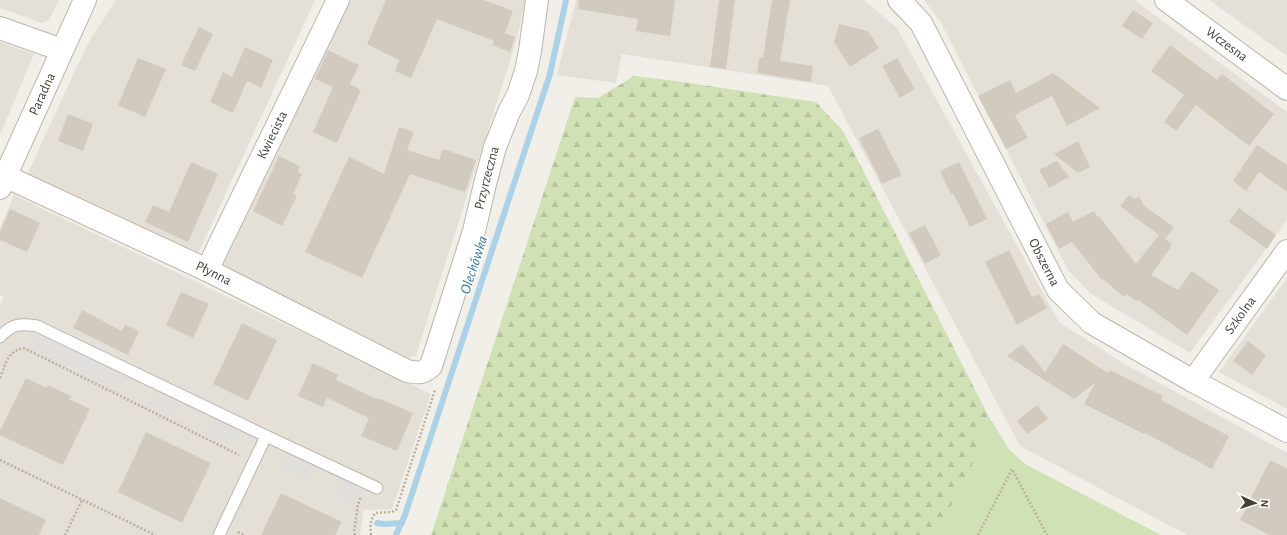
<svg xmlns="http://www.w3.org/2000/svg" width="1287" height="535" font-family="'Alegreya Sans',sans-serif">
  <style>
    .residential { fill: #e5e0d7 }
    .forest { fill: url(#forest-firs) }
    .garden { fill: #d0e2b5 }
    .parking { fill: #e1dfdc }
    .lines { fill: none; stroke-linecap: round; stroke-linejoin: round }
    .stream { stroke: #abd2e8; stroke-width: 6 }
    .building { fill: #d2cabf }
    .service-casing { stroke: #bdb6ac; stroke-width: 13 }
    .minor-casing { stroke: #bdb6ac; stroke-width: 24 }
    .tertiary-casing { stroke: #bdb6ac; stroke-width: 24 }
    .path { stroke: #bdb09f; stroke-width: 2.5; stroke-dasharray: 2 2; stroke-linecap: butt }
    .service { stroke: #fff; stroke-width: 11 }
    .minor { stroke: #fff; stroke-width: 22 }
    .tertiary { stroke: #fff; stroke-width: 22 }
    .labels { text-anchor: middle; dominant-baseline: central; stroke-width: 4; stroke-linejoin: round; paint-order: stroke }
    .street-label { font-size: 14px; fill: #453f38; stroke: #fff }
    .water-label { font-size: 15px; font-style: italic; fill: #3b799e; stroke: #fff }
  </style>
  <defs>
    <pattern id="forest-firs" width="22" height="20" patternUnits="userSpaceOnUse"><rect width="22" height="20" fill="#d0e2b5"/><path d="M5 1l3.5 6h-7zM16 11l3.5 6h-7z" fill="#b4c39c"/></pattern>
  </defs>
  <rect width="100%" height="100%" fill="#f2efe8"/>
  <g class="residential">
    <polygon points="0,0 59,0 49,20 42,23 0,8"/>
    <polygon points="116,0 315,0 197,256 25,179 88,43"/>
    <polygon points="345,0 525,0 517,39 416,355 409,358 218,267"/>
    <polygon points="576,0 864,0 897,28 1059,322 1123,363 1287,453 1287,535 1187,535 1020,446 828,86 622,54 616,83 557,75"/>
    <polygon points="924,0 1134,0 1287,112 1287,220 1190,353 1091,294 1068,270 940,21"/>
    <polygon points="1209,0 1287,0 1287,56"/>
    <polygon points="0,42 34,54 0,135"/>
    <polygon points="14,195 431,394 392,509 370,510 364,509 360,535 0,535 0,306 4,297 0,296 0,228"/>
    <polygon points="1287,278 1287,409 1219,372"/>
  </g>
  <polygon class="forest" points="634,76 676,81 816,102 843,131 988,415 970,473 935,535 431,535 575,97 598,98"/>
  <polygon class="garden" points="988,415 1009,449 1025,464 1161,535 935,535 970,473"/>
  <g class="parking">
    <polygon points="39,318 247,417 233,447 206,434 211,421 180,405 173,418 145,404 151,391 122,377 116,389 26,346"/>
    <polygon points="292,442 368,477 356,503 335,494 342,480 315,468 308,482 280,468"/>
  </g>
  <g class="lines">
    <g class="stream">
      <polyline points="377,523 384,524 402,523"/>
      <polyline points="396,535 405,515 550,74 566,0"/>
    </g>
  </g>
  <g class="building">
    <polygon points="386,0 484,0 513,11 505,33 515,37 510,52 492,45 494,41 437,19 411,78 395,71 399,60 367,44"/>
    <polygon points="579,0 675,0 670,36 636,31 638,19 578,9"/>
    <polygon points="719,0 735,0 726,69 710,67"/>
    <polygon points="772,0 790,0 780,61 813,66 811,82 757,73 759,58 763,58"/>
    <polygon points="1133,10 1153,23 1142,39 1122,26"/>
    <polygon points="839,24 868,31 879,48 850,67 834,42"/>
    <polygon points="199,27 213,34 195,71 181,65"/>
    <polygon points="1170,45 1217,80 1222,74 1274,114 1249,146 1196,105 1176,131 1164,122 1184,95 1151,71"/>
    <polygon points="245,47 273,60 261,88 247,81 233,113 210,102 223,72 232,77"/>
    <polygon points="328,50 359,65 350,84 361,90 337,143 313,132 333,87 315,79"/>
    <polygon points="138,58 166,69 145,117 118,105"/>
    <polygon points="897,58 915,89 900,98 882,66"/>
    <polygon points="1053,73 1100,108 1067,126 1052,96 1015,115 1028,138 1006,149 978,96 1010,80 1016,93"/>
    <polygon points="68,114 93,124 83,151 58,141"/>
    <polygon points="399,127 414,132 407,150 439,160 443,149 476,160 465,192 410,174 362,278 305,252 349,157 384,174"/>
    <polygon points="878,129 902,175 882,184 859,138"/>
    <polygon points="1078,141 1090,167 1078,173 1054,154"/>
    <polygon points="1257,145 1287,165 1287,192 1259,172 1246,191 1233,181"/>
    <polygon points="279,156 300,166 298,172 302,174 293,194 297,196 282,226 253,211"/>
    <polygon points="1057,161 1069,177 1049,188 1039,170"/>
    <polygon points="191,162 218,174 188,242 145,222 153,205 169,212"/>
    <polygon points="959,162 987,219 970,227 953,193 951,194 940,171"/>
    <polygon points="1129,195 1134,199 1139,196 1144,206 1174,227 1165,239 1172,244 1170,246 1171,247 1151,275 1178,290 1192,271 1219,290 1187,335 1138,300 1136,301 1127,294 1124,297 1103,279 1102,280 1072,242 1059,249 1046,224 1068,212 1073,222 1094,211 1097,217 1099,216 1136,264 1159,235 1120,206"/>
    <polygon points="1239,208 1276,235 1267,249 1229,222"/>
    <polygon points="10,209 40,223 27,252 0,240 0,232"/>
    <polygon points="925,225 941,255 925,264 909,233"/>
    <polygon points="1009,250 1032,297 1039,294 1047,308 1017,325 985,262"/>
    <polygon points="181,292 209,304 193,338 166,325"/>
    <polygon points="82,310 122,331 125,324 139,331 128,355 73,328"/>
    <polygon points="242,323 277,340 248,401 213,384"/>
    <polygon points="1248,341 1266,355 1252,375 1233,361"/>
    <polygon points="1022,344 1045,372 1063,344 1108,373 1110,370 1163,396 1161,400 1229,436 1212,469 1145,433 1144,434 1084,404 1095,383 1074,399 1007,356"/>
    <polygon points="313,363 338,375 336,380 377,399 378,398 413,413 397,451 361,436 369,418 327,398 323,407 298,396"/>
    <polygon points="26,378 46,388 48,385 71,396 69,399 90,409 63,465 0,435 0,431"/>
    <polygon points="1037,405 1048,419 1027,434 1017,421"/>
    <polygon points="146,432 211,463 182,523 118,492"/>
    <polygon points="1270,460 1287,469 1287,535 1270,535 1240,520"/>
    <polygon points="281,493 342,522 335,535 261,535"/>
    <polygon points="0,498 46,520 39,535 0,535"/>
  </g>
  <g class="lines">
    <g class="service-casing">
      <g id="service">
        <path d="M0 337C12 324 20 323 37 326L266 436 219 535"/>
        <polyline points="266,436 377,488"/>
      </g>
    </g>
    <g class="minor-casing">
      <g id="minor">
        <path id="s1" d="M899 0 921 23 1058 290 1092 323 1193 381 1287 431"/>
        <path id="s2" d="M1166 0 1287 89"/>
        <polyline points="0,28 62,50"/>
        <path id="s3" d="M5 176 207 270 407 371C419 373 422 374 431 366L474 231 485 184 495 147 509 112 518 95 526 71 530 51 537 0"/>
        <path id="s4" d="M207 270 338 0"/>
        <path id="s5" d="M1193 381 1287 251"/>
      </g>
    </g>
    <g class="tertiary-casing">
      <g id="tertiary">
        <path id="s6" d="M0 188 85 0"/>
      </g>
    </g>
    <g class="path">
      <path d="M0 378C6 364 7 351 24 348L239 455"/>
      <polyline points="0,460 155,535"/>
      <polyline points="238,532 245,535"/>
      <polyline points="65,535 82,500"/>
      <polyline points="355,535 354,532 358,504 361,497"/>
      <path d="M371 535C370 526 370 521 375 513L392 512 396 510 435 390"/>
      <polyline points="978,535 1012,469 1047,535"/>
    </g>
    <use href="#service" class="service"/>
    <use href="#minor" class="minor"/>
    <use href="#tertiary" class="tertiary"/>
  </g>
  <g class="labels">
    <g class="street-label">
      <text stroke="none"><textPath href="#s2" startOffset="75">Wczesna</textPath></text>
      <text stroke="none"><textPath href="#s6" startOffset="103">Paradna</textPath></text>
      <text stroke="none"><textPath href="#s4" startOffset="150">Kwiecista</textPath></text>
      <text stroke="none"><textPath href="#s3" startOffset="669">Przyrzeczna</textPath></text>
      <text stroke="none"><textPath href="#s1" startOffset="301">Obszerna</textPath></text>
      <text stroke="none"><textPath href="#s3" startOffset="230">Płynna</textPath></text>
      <text stroke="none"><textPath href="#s5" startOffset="81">Szkolna</textPath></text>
    </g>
    <g class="water-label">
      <text transform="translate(474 265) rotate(-72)">Olechówka</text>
    </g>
  </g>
  <g transform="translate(1255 503) rotate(93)" stroke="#ffffff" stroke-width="3" paint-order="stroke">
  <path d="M0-3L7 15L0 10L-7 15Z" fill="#453f38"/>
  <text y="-6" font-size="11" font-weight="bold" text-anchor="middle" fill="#453f38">N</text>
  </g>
</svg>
